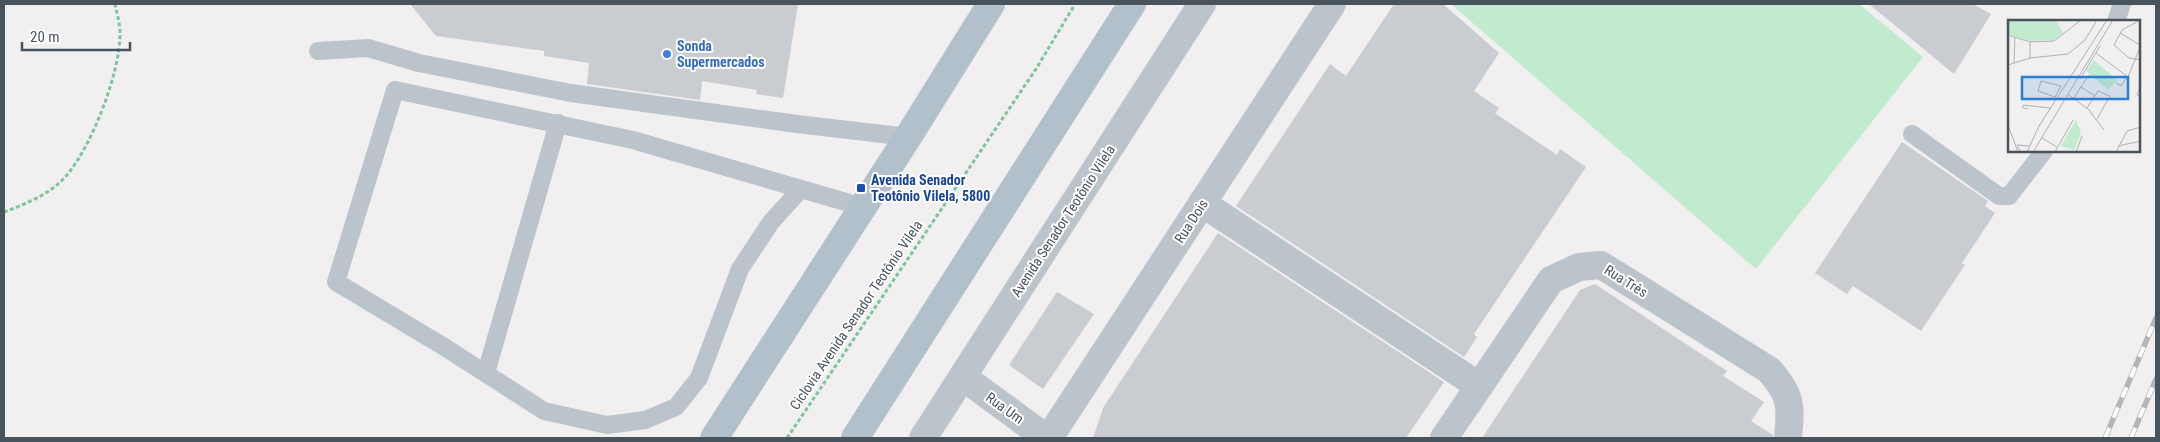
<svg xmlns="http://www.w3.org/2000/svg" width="2160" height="442" font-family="'Roboto Condensed',sans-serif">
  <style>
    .grass { fill: #c1ebcf }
    .building { fill: #c9ccd1 }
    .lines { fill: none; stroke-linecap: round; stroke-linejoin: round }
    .path { stroke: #7cc69d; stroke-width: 3; stroke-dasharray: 4 2.5; stroke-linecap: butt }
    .service { stroke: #bcc4cb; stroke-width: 18 }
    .minor { stroke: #bcc4cb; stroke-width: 28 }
    .tertiary { stroke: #bcc4cb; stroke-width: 28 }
    .primary { stroke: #b1c0cb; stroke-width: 28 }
    .rail-casing { stroke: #b2b5b9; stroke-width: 5.5 }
    .rail { stroke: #fff; stroke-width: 4; stroke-dasharray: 11; stroke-linecap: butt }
    .shop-dot { fill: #3f7fe0; stroke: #fff; stroke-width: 2 }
    .transit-dot { fill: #1a4fb4; stroke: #fff; stroke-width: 2 }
    .labels { text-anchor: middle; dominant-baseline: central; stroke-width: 4; stroke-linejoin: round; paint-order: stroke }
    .shop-label { font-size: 14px; font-weight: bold; fill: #366cbe; stroke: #fff; text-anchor: start }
    .transit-label { font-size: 14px; font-weight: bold; fill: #164399; stroke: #fff; text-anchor: start }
    .street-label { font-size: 14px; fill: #49535b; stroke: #fff }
    .inset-road { fill: none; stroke: #aeb1b4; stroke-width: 1 }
    .view { fill: #297dd2; fill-opacity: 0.15; stroke: #297dd2; stroke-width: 2.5 }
    .inset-edge { fill: none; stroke: #49535b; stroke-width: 2.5 }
  </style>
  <rect width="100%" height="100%" fill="#f1efef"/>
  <polygon class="grass" points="1451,4 1859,4 1923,57 1756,269"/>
  <g class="building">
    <polygon points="410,4 798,4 783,98 756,94 757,90 702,81 700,100 587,84 589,63 544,56 544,51 436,36"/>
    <polygon points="1394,4 1443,4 1499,53 1474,91 1499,108 1495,113 1557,155 1560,149 1586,167 1474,334 1477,337 1464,357 1236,206 1330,64 1346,76"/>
    <polygon points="1869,4 1973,4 1991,14 1954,74"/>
    <polygon points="1902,142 1988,201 1985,206 1995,213 1962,263 1965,265 1921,331 1853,286 1847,294 1815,273"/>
    <polygon points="1218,233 1444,382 1406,438 1093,438 1103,408"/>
    <polygon points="1595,284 1727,371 1723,376 1764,402 1751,421 1773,435 1773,438 1482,438 1580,290"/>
    <polygon points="1057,292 1094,314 1043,389 1009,365"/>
  </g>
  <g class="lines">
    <g class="path">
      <path d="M4 212C25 204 51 194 66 176 92 146 120 73 120 34 120 23 117 14 115 4"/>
      <polyline points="787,438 1036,69 1075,4"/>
    </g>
    <g class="service">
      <polyline points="2116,21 2122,4"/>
      <polyline points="318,51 368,48 419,63 571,93 797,124 908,137"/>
      <polygon points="395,90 633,140 801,189 771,222 740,269 699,378 676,407 645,420 607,425 544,411 446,348 336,282"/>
      <polyline points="1912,134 1999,196 2009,196 2044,151"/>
      <polyline points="801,189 863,207"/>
      <polyline points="486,373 558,123"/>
    </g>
    <g class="minor">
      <polyline points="1202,203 1479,386"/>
      <polyline points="963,377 1046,438"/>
      <polyline points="1049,438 1332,4"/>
      <path d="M1444 438 1551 280 1579 267 1601 265 1769 370C1792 396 1791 405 1788 438"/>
    </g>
    <polyline class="tertiary" points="923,438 1202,4"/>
    <g class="primary">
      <polyline points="714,438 908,137 991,4"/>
      <polyline points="855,438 1132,4"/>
    </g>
    <g class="rail-casing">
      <g id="rail">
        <polyline points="2105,438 2156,318"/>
        <polyline points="2131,438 2156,379"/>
      </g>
    </g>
    <use href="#rail" class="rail"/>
  </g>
  <circle class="shop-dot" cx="667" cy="54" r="5"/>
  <rect class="transit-dot" x="856" y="183" width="10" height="10" rx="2.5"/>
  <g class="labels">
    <g class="shop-label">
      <text x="677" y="46">Sonda<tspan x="677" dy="16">Supermercados</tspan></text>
    </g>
    <g class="transit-label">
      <text x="871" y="180">Avenida Senador<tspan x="871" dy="16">Teotônio Vilela, 5800</tspan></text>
    </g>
    <g class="street-label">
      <text transform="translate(1063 221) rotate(-57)">Avenida Senador Teotônio Vilela</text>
      <text transform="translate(1191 221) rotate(-57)">Rua Dois</text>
      <text transform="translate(1626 281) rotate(32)">Rua Três</text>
      <text transform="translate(856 315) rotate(-56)">Ciclovia Avenida Senador Teotônio Vilela</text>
      <text transform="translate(1005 408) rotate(36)">Rua Um</text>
    </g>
  </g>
  <g transform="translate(2008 20)">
    <rect width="132" height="132" fill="#f1efef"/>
    <path d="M86 40 109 60 100 70 78 51Z" fill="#c1ebcf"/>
    <path d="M0 0H48L55 13 46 20 22 21 0 14Z" fill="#c1ebcf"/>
    <path d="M68 100 73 113 66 130 53 126Z" fill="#c1ebcf"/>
    <path class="inset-road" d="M132 0 114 10 106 25 121 38 133 40M112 13 132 25M0 15 22 22 46 21 73 0M88 33 120 57 133 25M22 38V22M6 43 7 17M0 45 22 38 60 34 77 20 89 0M72 59 92 26M33 61 53 66 47 77 30 71ZM108 63 113 66 119 57M133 65 129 75 133 77M73 67 87 76M61 75 81 90 96 110M65 79 81 55M79 88 90 71 102 76 89 99M20 89 15 88V85L42 88M0 105 10 132M34 118 49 127M110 126 133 121M12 131 9 125 21 126M19 132 31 106 99 0M25 132 105 0M47 132 65 100M68 132 74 116M108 132 119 111 133 107"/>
    <path class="view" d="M14 57H120V79H14Z"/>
    <rect width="132" height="132" class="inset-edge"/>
  </g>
  <rect width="2160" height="442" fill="none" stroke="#49535b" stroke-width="10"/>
  <path d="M22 42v8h108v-8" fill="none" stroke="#49535b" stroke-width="2.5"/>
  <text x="30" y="42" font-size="15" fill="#49535b" stroke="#ffffff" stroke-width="4" paint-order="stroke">20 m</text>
</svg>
